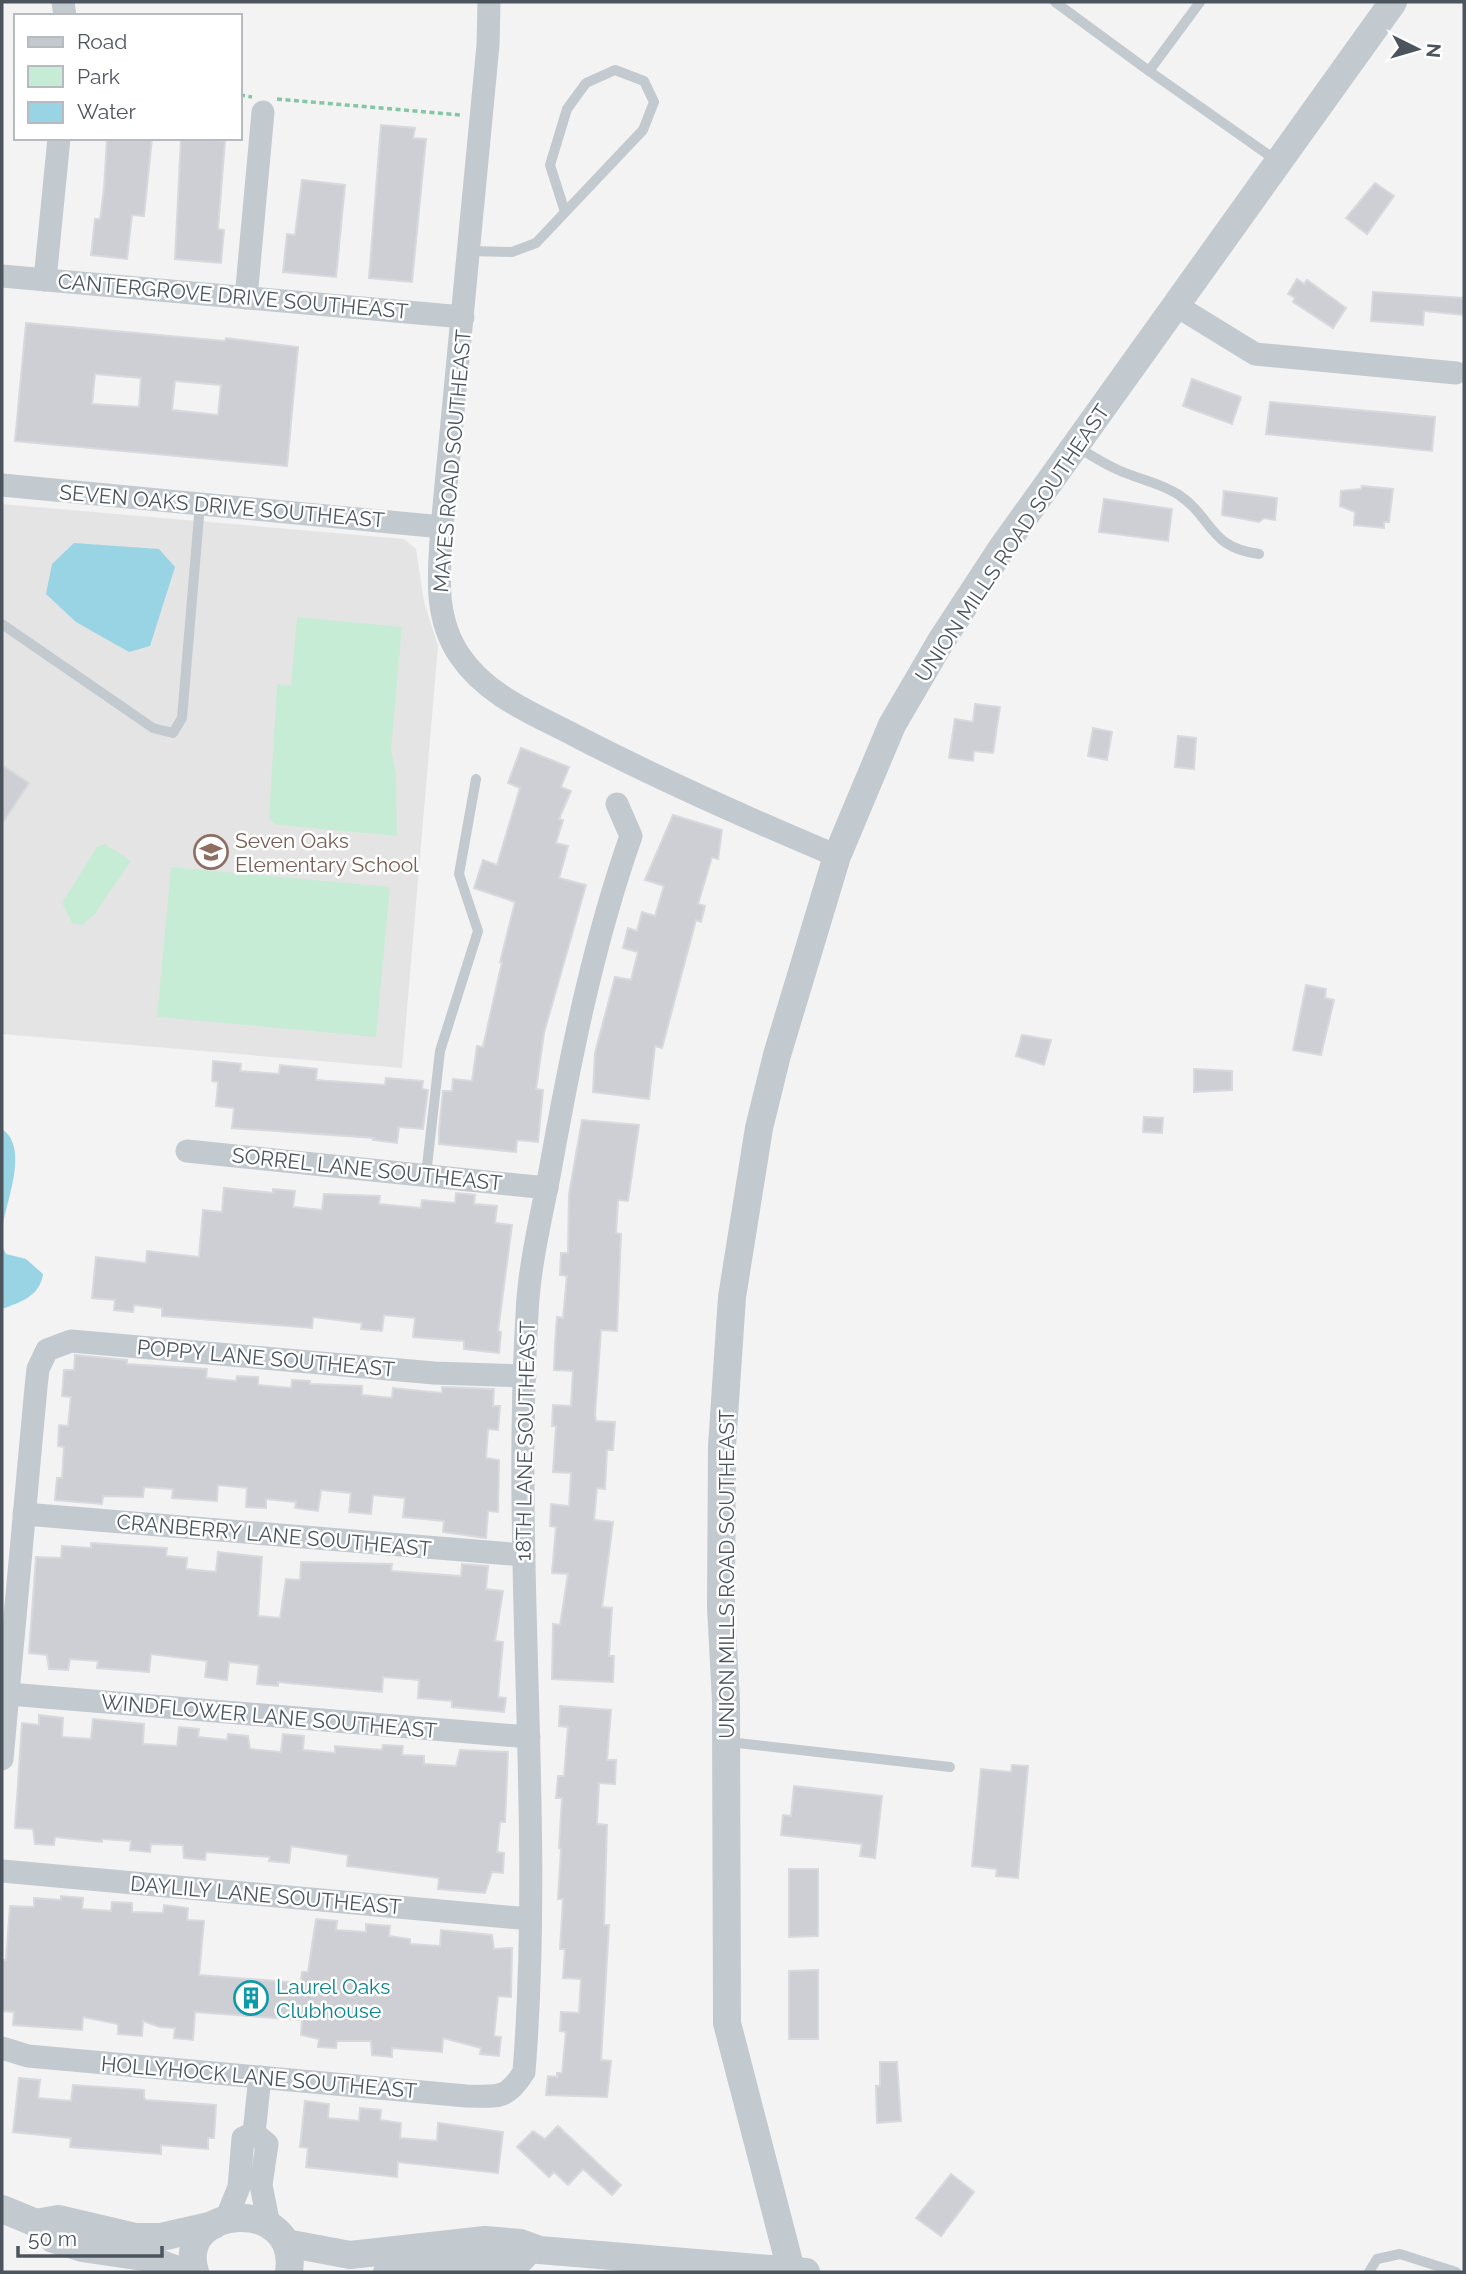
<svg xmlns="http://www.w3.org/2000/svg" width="1466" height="2274" font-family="Raleway,sans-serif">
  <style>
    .education { fill: #e5e4e4 }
    .green { fill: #c7ecd5 }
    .water { fill: #99d4e4 }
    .building { fill: #cdcfd4; stroke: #d7d9dd; stroke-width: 2; fill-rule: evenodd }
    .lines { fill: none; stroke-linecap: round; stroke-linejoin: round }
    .path { stroke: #83c6a5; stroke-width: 3.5; stroke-dasharray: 5 3.5; stroke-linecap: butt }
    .service { stroke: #c2c9cf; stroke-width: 10 }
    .minor { stroke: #c2c9cf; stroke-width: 23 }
    .tertiary { stroke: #c2c9cf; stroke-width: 28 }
    .labels { text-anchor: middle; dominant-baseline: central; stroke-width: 5; stroke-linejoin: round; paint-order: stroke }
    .street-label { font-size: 21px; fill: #4c555e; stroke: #fff }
    .education-label { font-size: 21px; fill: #785e54; stroke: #fff; text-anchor: start }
    .culture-label { font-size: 21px; fill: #0d838f; stroke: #fff; text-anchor: start }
  </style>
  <rect width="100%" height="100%" fill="#f4f3f3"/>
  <polygon class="education" points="2,504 404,539 416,549 424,602 438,646 402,1068 2,1034"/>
  <g class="green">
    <polygon points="297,617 402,627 391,750 396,773 397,836 277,825 269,819 277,684 291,685"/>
    <polygon points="105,844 131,861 94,915 82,925 72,923 62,903 97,847"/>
    <polygon points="171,867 390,887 376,1037 157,1017"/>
  </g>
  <g class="water">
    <polygon points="74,543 159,549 175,567 150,646 129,652 76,622 46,594 52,564"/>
    <path d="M2 1129C31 1149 4 1205 2 1232Z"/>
    <path d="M2 1246 6 1254 26 1259 43 1274C40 1296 21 1302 2 1309Z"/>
  </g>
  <g class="building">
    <polygon points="381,125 415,128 413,138 426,139 412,282 369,278"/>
    <polygon points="107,138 152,138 144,216 132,215 127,259 91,255 95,219 100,219 104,189"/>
    <polygon points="181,138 225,141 218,229 224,230 221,263 175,259"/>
    <polygon points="302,180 345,185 336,277 283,272 287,234 295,235"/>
    <polygon points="1375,183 1394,196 1367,234 1346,218"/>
    <polygon points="1297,279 1304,284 1307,280 1346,308 1333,328 1293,302 1295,298 1288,294"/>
    <polygon points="1373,292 1464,298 1464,315 1424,311 1423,325 1371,321"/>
    <path d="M26 323 225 341 226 338 298 347 287 466 15 441ZM95 374 141 378 139 407 92 404ZM175 381 221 385 218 415 172 410Z"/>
    <polygon points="1192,379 1241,397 1232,424 1183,406"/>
    <polygon points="1270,402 1435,417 1432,451 1266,434"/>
    <polygon points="1362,486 1393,489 1389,522 1384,522 1384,528 1354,525 1355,512 1340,506 1341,491 1361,489"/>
    <polygon points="1224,491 1277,498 1275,520 1264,518 1259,522 1222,515"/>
    <polygon points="1104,499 1172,509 1168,541 1099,532"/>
    <polygon points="975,704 1000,707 993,753 974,751 973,761 949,758 955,719 973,722"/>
    <polygon points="1093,728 1112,732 1107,760 1088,756"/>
    <polygon points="1178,736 1196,738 1194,769 1175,767"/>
    <polygon points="521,748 569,767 561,787 571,791 559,819 563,820 556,843 568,846 559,878 586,885 544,1033 536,1089 543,1090 538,1142 517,1140 516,1152 439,1144 439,1131 443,1091 452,1091 453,1079 472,1081 477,1046 483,1047 502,962 500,962 515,902 474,888 483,860 497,865 520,788 508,783"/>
    <polygon points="2,765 29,783 2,824"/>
    <polygon points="673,815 722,830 718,859 712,857 698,904 705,906 701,922 696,920 662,1048 655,1046 649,1099 593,1092 595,1053 615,977 631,980 638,952 623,948 628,928 637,931 642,912 655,916 664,886 645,880"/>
    <polygon points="1306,985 1326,989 1325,998 1334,1000 1321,1055 1293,1050"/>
    <polygon points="1022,1035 1051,1040 1044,1065 1016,1056"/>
    <polygon points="213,1061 241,1064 240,1071 279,1074 280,1065 317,1069 316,1080 385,1085 386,1078 423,1081 422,1089 428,1090 423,1129 399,1127 397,1143 373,1140 374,1138 232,1128 234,1108 216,1106 218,1082 212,1081"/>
    <polygon points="1194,1069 1232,1071 1232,1090 1194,1092"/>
    <polygon points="1144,1117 1163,1118 1162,1133 1143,1132"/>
    <polygon points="582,1120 639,1125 628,1201 618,1200 616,1233 621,1234 617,1331 601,1330 595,1415 596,1421 615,1422 613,1450 607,1450 605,1489 597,1488 594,1520 613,1522 602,1607 612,1608 609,1656 614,1656 613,1682 552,1679 553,1624 560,1625 568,1574 552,1573 556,1527 550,1526 551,1504 569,1506 571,1473 553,1472 556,1426 552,1426 553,1405 571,1406 573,1371 554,1370 555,1345 557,1317 563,1318 567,1276 560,1275 561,1253 568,1253 569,1194"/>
    <polygon points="224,1188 273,1193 273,1189 295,1191 293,1207 322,1210 324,1194 380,1196 379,1204 421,1208 422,1200 455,1203 456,1193 475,1195 474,1204 497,1206 495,1223 512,1225 498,1331 501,1332 499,1353 464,1349 464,1341 413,1337 415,1318 384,1315 382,1331 361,1329 362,1323 313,1317 312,1328 162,1316 162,1308 134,1305 133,1312 114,1310 115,1300 92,1298 96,1257 146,1263 147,1251 199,1257 203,1210 222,1212"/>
    <polygon points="75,1355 127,1360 127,1364 207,1369 206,1378 236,1381 237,1376 258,1377 258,1385 291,1388 292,1380 310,1381 310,1384 362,1386 362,1395 392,1398 393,1388 442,1393 442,1387 494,1389 493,1406 500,1406 498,1430 488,1429 486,1458 499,1460 498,1512 488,1511 486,1538 443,1532 444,1521 403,1517 405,1498 373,1495 371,1514 349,1512 351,1493 321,1490 318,1511 295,1508 296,1502 266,1499 266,1508 246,1507 247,1488 218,1485 217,1501 172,1498 173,1489 144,1487 143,1497 103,1496 102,1504 55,1500 57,1478 62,1478 64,1447 58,1446 59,1425 68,1426 71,1397 62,1396 64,1370 74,1370"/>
    <polygon points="91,1543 167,1548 166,1556 187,1558 186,1569 216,1572 218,1552 262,1557 258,1616 280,1618 286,1579 300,1580 301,1562 392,1564 391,1571 461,1576 462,1564 488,1566 486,1589 503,1591 495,1641 503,1642 498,1697 506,1698 504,1712 452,1707 452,1701 418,1698 419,1680 383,1677 382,1692 278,1682 278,1686 257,1684 259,1665 229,1662 227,1680 205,1677 207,1661 151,1654 149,1672 97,1668 98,1661 70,1659 68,1670 49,1669 47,1655 29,1653 36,1557 61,1558 62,1546 91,1548"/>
    <polygon points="560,1706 611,1710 607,1760 616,1760 615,1784 599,1783 597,1824 607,1825 604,1925 609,1925 601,2060 611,2061 607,2097 546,2095 548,2076 557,2077 557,2073 562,2073 566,2032 560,2031 561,2012 579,2013 581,1979 563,1978 565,1949 560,1949 563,1899 558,1899 561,1849 559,1848 562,1798 556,1798 558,1776 564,1776 568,1727 559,1726"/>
    <polygon points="39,1715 63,1718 62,1737 91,1739 93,1719 144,1724 143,1744 177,1746 179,1727 199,1729 198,1737 227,1740 228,1734 248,1736 250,1749 281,1752 283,1734 304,1736 303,1750 335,1753 335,1746 382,1750 383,1745 403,1746 402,1755 424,1756 424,1764 456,1766 460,1750 508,1752 505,1822 500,1822 497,1852 504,1853 503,1873 492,1872 485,1893 438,1889 439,1878 347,1866 348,1855 291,1846 289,1863 269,1861 270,1857 206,1852 205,1860 184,1858 183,1845 151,1844 150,1852 130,1850 131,1841 102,1839 102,1842 55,1837 54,1845 35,1844 33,1829 15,1828 22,1723 39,1725"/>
    <polygon points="1012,1765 1028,1766 1018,1878 996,1876 997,1869 972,1866 981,1769 1011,1772"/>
    <polygon points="794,1786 882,1796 875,1858 860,1856 862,1844 781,1835 783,1815 791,1816"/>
    <polygon points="789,1869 818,1869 818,1936 789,1937"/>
    <polygon points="61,1896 83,1898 82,1909 111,1911 112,1902 132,1903 132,1912 163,1913 164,1905 188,1908 187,1920 204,1921 199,1975 301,1983 302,1972 308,1972 316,1919 337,1921 336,1930 366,1932 366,1924 390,1926 389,1936 410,1939 410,1944 440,1946 441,1930 492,1935 494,1949 512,1948 511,1997 498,1996 494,2036 501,2037 499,2056 480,2054 481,2048 443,2038 442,2052 392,2048 392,2057 372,2055 371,2041 337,2041 336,2048 318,2047 319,2039 301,2035 302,2020 195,2012 193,2040 174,2038 175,2028 160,2027 143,2021 142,2036 118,2034 118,2024 83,2017 82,2030 13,2025 14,2012 2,2011 2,1960 6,1960 10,1906 34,1907 34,1898 61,1900"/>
    <polygon points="818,1970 818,2039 789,2039 789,1971"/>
    <polygon points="880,2062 897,2062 901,2121 877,2123 876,2086 880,2086"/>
    <polygon points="19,2078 40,2080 38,2098 71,2101 73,2085 144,2090 144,2098 146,2100 216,2105 214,2138 208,2138 208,2149 161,2145 161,2154 70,2147 71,2138 13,2132"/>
    <polygon points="305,2101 329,2104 328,2118 359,2121 360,2108 381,2110 380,2120 401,2123 400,2138 437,2141 438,2123 503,2132 498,2173 398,2162 397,2177 306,2167 308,2148 300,2147"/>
    <polygon points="558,2126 621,2185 612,2195 583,2169 568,2185 554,2172 549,2177 517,2147 533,2131 545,2139"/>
    <polygon points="951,2174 974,2192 941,2236 916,2218"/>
  </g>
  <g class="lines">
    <g class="path">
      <polyline points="240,95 252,97"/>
      <polyline points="277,99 461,115"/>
    </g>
    <g class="service">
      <polyline points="1055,2 1149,71 1200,2"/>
      <polyline points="1149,71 1277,161"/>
      <polyline points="469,251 512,252 536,243 643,130 654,102 644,81 615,70 586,83 567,109 550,165 565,212"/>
      <path d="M1075 446C1091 455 1107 466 1123 472 1142 480 1161 483 1179 495 1214 519 1208 547 1259 554"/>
      <polyline points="2,624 153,728 173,733 182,718 200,504"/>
      <polyline points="426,1175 440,1051 478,931 459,874 476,779"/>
      <polyline points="729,1742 950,1767"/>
      <polyline points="1369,2272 1377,2259 1400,2254 1456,2272"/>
    </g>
    <g class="minor">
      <polyline points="63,2 65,16"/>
      <path d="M489 2 488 45 442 527C439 571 433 617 460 656 487 696 534 714 576 736 661 780 749 819 837 856"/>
      <polyline points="2,276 463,317"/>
      <polyline points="45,280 59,138"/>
      <polyline points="246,298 263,112"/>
      <polyline points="1177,306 1255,354 1456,373"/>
      <polyline points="2,485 442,527"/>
      <polyline points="187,1151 547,1188"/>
      <polyline points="24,1514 524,1555"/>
      <polyline points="9,1694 529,1737"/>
      <polyline points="2,1759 36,1387 38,1369 47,1350 71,1341 434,1373 525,1376"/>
      <polyline points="2,1871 530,1919"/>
      <path d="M2 2048 28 2056 466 2096C497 2096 506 2101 524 2072 544 1820 512 1567 527 1314 529 1266 541 1218 550 1171 570 1059 593 944 631 836L617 804"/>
      <polyline points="254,2133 267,2144 261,2185 269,2225"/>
      <polyline points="254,2133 260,2077"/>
      <polyline points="226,2219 239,2187 243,2138 254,2133"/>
    </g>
    <g class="tertiary">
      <polyline points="2,2209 36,2223 53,2239 82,2248 143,2257 183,2272"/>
      <polyline points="36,2223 58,2219 135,2237 161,2237 214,2225"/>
      <polyline points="286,2243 350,2255 485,2240 520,2243 539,2250 806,2272"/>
      <polyline points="791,2270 727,2023 726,1701 721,1607 722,1446 732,1297 759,1128 777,1055 837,856 892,725 941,641 1002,548 1393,2"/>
      <path d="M195 2272C174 2205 300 2195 289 2272"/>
      <polyline points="387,2272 521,2259 530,2249"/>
    </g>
  </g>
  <defs>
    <g id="school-ring" transform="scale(1.75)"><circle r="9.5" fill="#fff" stroke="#8d6e63" stroke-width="1.5"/><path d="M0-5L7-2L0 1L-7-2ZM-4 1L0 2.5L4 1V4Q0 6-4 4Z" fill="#8d6e63"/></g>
    <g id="building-ring" transform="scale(1.75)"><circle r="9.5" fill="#fff" stroke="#0f9aa8" stroke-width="1.5"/><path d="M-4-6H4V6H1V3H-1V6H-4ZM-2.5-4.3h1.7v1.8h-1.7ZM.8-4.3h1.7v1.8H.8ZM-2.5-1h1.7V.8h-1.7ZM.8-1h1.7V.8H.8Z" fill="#0f9aa8"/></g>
  </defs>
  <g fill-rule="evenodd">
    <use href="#school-ring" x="211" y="852"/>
    <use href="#building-ring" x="251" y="1998"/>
  </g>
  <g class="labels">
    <g class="street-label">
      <text transform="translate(233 296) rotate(5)">CANTERGROVE DRIVE SOUTHEAST</text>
      <text transform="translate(452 461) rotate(-85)">MAYES ROAD SOUTHEAST</text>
      <text transform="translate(222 506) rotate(5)">SEVEN OAKS DRIVE SOUTHEAST</text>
      <text transform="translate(1012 543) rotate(-56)">UNION MILLS ROAD SOUTHEAST</text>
      <text transform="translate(367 1169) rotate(6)">SORREL LANE SOUTHEAST</text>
      <text transform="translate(266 1358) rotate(5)">POPPY LANE SOUTHEAST</text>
      <text transform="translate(525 1441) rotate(-89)">18TH LANE SOUTHEAST</text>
      <text transform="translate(274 1535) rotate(5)">CRANBERRY LANE SOUTHEAST</text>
      <text transform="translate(726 1574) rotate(-90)">UNION MILLS ROAD SOUTHEAST</text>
      <text transform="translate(269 1716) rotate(5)">WINDFLOWER LANE SOUTHEAST</text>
      <text transform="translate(266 1895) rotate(5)">DAYLILY LANE SOUTHEAST</text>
      <text transform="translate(259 2077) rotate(5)">HOLLYHOCK LANE SOUTHEAST</text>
    </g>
    <g class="education-label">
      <text x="235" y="840">Seven Oaks<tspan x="235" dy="24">Elementary School</tspan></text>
    </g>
    <g class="culture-label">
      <text x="276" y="1986">Laurel Oaks<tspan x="276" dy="24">Clubhouse</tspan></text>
    </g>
  </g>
  <rect width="1466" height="2274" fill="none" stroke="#4c555e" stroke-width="7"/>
  <rect x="14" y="14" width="228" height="126" fill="#ffffff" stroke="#b7bbbf" stroke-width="2"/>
  <rect x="28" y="37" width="35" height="10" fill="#c2c9cf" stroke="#b7bbbf" stroke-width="2"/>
  <text x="77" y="49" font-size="21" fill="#4c555e">Road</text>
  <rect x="28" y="66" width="35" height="21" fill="#c7ecd5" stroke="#b7bbbf" stroke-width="2"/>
  <text x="77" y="84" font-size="21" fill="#4c555e">Park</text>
  <rect x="28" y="102" width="35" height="21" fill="#99d4e4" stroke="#b7bbbf" stroke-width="2"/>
  <text x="77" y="119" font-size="21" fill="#4c555e">Water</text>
  <g transform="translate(1417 49) rotate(95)" stroke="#ffffff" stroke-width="5" paint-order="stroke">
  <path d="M0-5L12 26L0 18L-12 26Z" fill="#4c555e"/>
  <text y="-10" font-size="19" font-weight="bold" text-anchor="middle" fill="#4c555e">N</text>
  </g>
  <path d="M18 2246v10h144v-10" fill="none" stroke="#4c555e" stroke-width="3.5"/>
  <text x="28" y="2246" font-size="21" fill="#4c555e" stroke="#ffffff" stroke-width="5" paint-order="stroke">50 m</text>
</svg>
